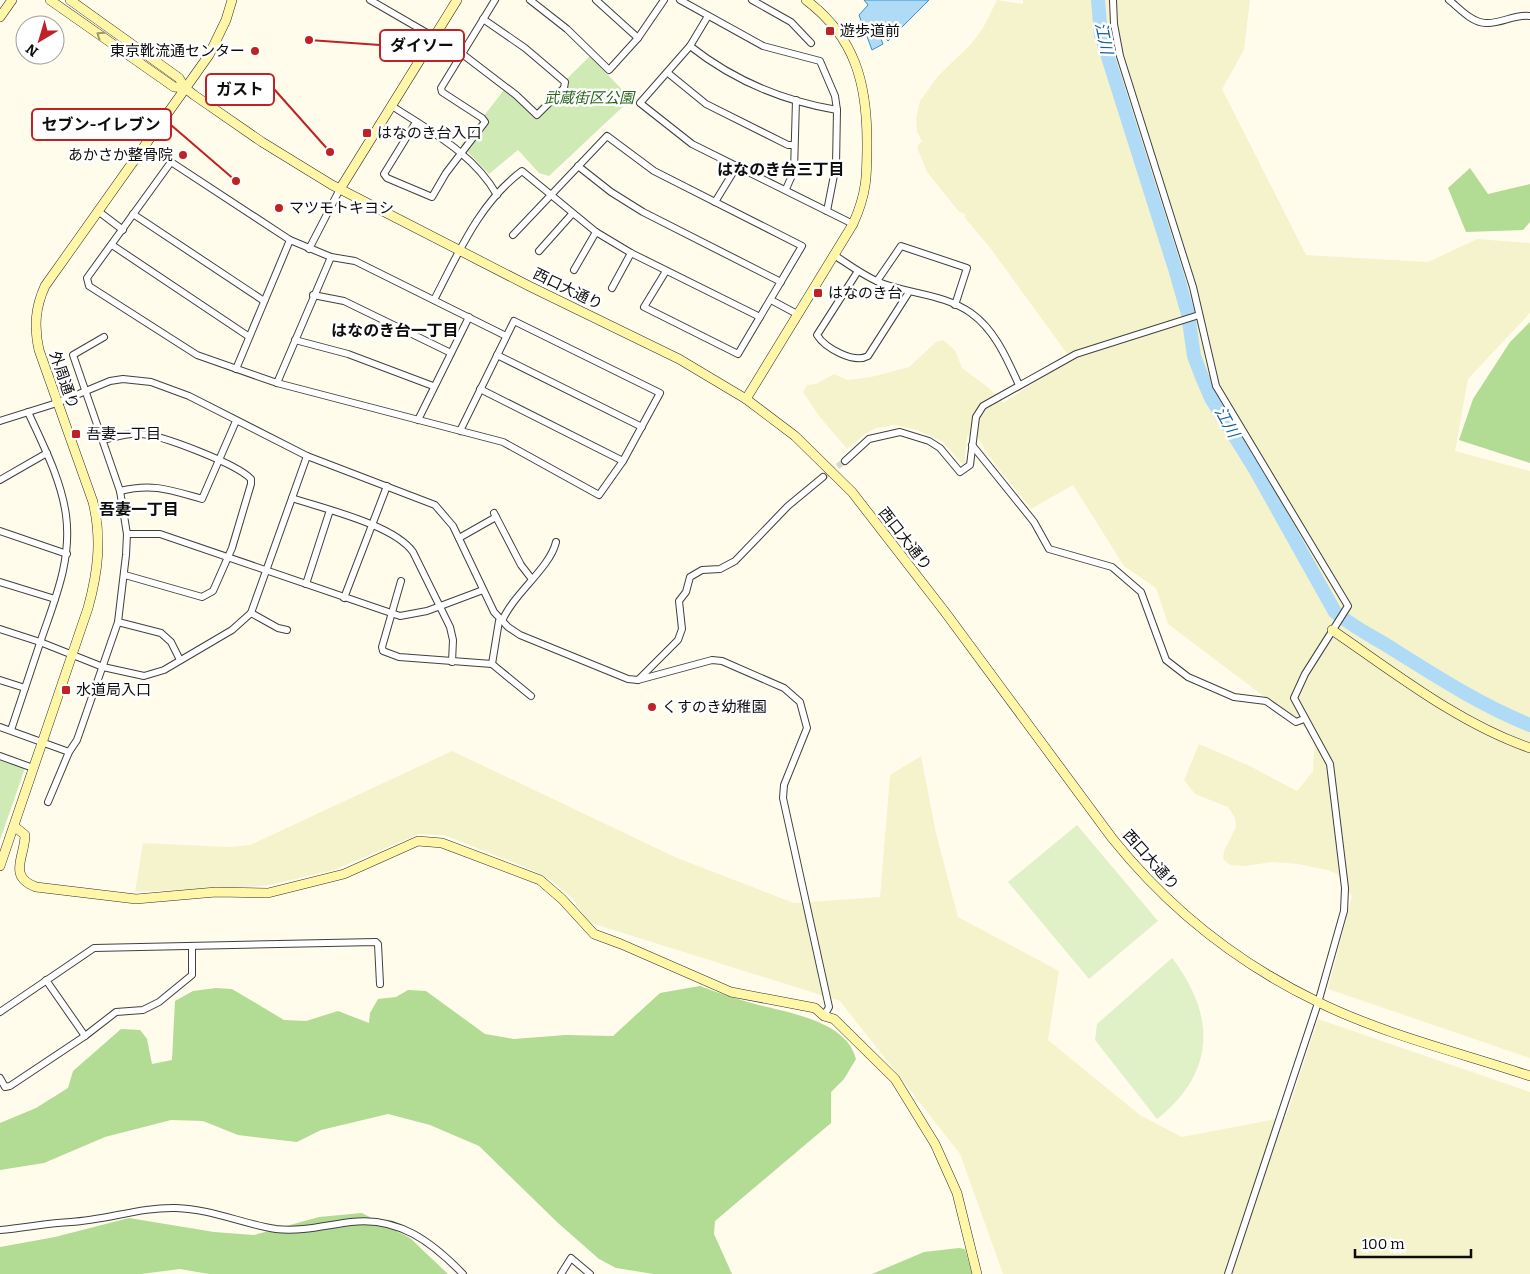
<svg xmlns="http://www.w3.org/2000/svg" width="1530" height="1274" font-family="Bitter,'Noto Sans JP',serif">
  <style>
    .farmland { fill: #f5f3cc }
    .green { fill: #cfeab5 }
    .forest { fill: #b2db94 }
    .pitch { fill: #e1f1c7 }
    .water { fill: #b0dbf7; stroke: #358ed0 }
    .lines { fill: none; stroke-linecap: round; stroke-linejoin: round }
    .river { stroke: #b0dbf7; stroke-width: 14 }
    .street-tunnel { stroke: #dbd8cb; stroke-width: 6; stroke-dasharray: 6 3; stroke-linecap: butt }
    .street-casing { stroke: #404040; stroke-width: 8 }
    .secondary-casing { stroke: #2f2f2f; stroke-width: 10 }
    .street { stroke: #fff; stroke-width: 6 }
    .secondary { stroke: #fff7a7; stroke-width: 9 }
    .oneway { stroke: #9e9969 }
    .poi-dot { fill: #bf2226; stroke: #fff; stroke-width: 2 }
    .labels { text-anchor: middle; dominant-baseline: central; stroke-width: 5; stroke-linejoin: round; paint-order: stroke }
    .poi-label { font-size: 15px; fill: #0d0d0d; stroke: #fff; text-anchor: start }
    .park-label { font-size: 15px; font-style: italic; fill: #29651c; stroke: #fff }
    .street-label { font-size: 15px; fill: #0d0d0d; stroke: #fff }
    .water-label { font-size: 16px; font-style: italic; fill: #1460a1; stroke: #fff }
    .neighbourhood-label { font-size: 16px; font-weight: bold; fill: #0d0d0d; stroke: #fff }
    .leader { fill: none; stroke: #bf2226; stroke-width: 2 }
    .callout-dot { fill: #bf2226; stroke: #fff; stroke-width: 2 }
    .callout { fill: #fff; stroke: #bf2226; stroke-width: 2 }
    .callout-label { font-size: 16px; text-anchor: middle; font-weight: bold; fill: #0d0d0d }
  </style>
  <rect width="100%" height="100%" fill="#fffcec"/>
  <g class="farmland">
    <polygon points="997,0 1023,4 1023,0 1250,0 1244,50 1222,89 1306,255 1428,262 1477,239 1530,243 1530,313 1468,379 1455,451 1530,471 1530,1058 1328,989 1352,896 1337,874 1327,870 1298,864 1272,862 1245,866 1230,865 1223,859 1224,851 1236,827 1235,818 1228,807 1195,794 1184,780 1199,744 1250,766 1297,791 1313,771 1315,735 1168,624 1156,588 1124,566 1073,485 1031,509 989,456 978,438 967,435 964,466 942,441 917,430 895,425 876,428 865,434 847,449 819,416 803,392 807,385 816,384 834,374 847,380 871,377 909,367 936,342 943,340 955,350 962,368 989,388 1003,403 1071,359 991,249 964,217 966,216 962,212 960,213 927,172 917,147 922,141 917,132 916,118 920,101 938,76 971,44 983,28"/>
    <polygon points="452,751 675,857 794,903 880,897 890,775 921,756 936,833 958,917 1059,971 1048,1040 1140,1115 1182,1137 1286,1117 1318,1019 1530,1092 1530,1274 1003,1274 960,1154 840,1001 588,922 573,899 552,881 535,871 444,835 419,834 334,870 265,886 135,892 143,843 228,847 250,845"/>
  </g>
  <g class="green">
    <polygon points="590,56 631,99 549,176 539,173 518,150 489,174 461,145 504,90 508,89 532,113"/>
    <polygon points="0,759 25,768 0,840"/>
  </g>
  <g class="forest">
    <polygon points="1470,168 1488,194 1530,184 1530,222 1523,230 1466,232 1448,188"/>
    <polygon points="1530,322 1530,463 1459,440 1473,399 1510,342"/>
    <path d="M700 986C718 993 736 999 755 1004 787 1013 846 1020 856 1059L844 1079 831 1092V1123L715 1221 714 1234 732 1274H654L616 1268 599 1259 558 1223 479 1146 430 1125 388 1114 321 1130 297 1142 238 1135 203 1121 171 1120 105 1137 44 1163 0 1170V1123L36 1108 68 1088 73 1071 121 1029 140 1030 147 1039 152 1064 172 1060 175 1001 193 991 216 988 232 989 284 1020 306 1021 338 1011 369 1023 370 1013 378 999 396 997 408 990 426 991 485 1034 514 1039 565 1035 613 1036 660 993Z"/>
    <polygon points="362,1213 410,1238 448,1274 209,1274 180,1269 141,1274 0,1274 0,1247 55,1237 129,1218 214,1232 254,1235 319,1217"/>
    <polygon points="959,1248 965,1249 972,1274 872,1274 924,1252"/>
  </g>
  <g class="pitch">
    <polygon points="1077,825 1158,921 1089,979 1008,882"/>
    <path d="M1172 958C1216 1015 1216 1073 1157 1119L1095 1040 1097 1024Z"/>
  </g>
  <polygon class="water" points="864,0 929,0 888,41 885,37 881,39 883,44 872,50 859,15 868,5"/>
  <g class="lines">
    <path class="river" d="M1098 0 1101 35 1176 272 1188 314 1194 356 1202 377 1211 398 1255 469 1335 612C1354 628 1378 639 1399 653 1442 680 1483 706 1530 725"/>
    <polyline class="street-tunnel" points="823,477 845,461"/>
    <g class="street-casing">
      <g id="street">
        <polyline points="370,0 434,37"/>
        <polyline points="530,0 567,29 609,70 638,38 664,0"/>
        <polyline points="596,0 638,38"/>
        <polyline points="680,0 763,46 820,61 835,96 837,110 836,165 827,211"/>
        <polyline points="752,0 791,22 811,43"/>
        <polyline points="1113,0 1114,24 1120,56 1193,287 1216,386 1348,606 1305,674 1294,698 1330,764 1345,888 1344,911 1318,1003 1228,1274"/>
        <path d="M1449 0C1459 8 1472 23 1486 23 1501 24 1514 14 1530 16"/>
        <polyline points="708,16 690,46 640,103 692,144 853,224"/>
        <path d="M690 46C733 80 783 101 837 110"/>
        <polyline points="461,53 516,95 537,115 564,88 565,82 525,48 483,19"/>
        <polyline points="668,73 706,104 788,145 794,145"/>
        <path d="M392 106C430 131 474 154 497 195"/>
        <polyline points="416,122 384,174 387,178 432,197 446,173 485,122 482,118 442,92 441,88 495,0"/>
        <polyline points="578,166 611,192 643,212 781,282"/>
        <polyline points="786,189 794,171 796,100"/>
        <polyline points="715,202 737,166"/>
        <polyline points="98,211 123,230"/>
        <polyline points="133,214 264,301"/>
        <polyline points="513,235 607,136 654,171 802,246 738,354 644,307 666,271"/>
        <polyline points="112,245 248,336"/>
        <polyline points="309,249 340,189"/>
        <polyline points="539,251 572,214"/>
        <path d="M834 255C850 265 866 278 884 284 912 294 946 295 971 313 995 330 1007 359 1019 385"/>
        <polyline points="574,270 596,232"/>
        <path d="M858 271 817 335C825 348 854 364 868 356L909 292"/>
        <polyline points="877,281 901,246 967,268 955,305"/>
        <polyline points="612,288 631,253"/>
        <polyline points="313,295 344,301 451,353"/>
        <path d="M434 300C458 254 479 203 522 171L596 232 631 253 760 317"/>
        <polyline points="771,300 797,314"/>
        <polyline points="295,340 348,354 433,386"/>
        <polyline points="497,355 642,427"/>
        <polyline points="236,369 290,240"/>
        <polyline points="277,383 331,257"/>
        <polyline points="480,389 623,461"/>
        <polyline points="418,420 469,317"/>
        <polyline points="0,421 57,403 110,381 123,379 151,382 189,396 307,456 435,505 453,526 494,612 508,627 520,635 628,679 638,680 712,660 722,661 784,688 800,702 807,728 784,785 783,798 829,1007 824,1016"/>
        <polyline points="460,431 514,321 660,393 623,461 599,495 503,442 277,383 197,355 89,286 87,278 171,162 290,240 331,257 355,261 506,336"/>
        <path d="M103 440C116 437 128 432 141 434 162 435 237 464 251 479V484L232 548 213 591 202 597 125 575"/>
        <polyline points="972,445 1034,522 1049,549 1112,567 1141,592 1166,660 1188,677 1234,697 1266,701 1296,722 1304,719"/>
        <polyline points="845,461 869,439 900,432 929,441 940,448 960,472 970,465 976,417 983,406 1076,354 1199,315"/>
        <polyline points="0,480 47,453"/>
        <path d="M120 491C153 483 170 490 202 499L236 421"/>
        <path d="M292 498C325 509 394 525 413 552L450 627 453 640 452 662"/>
        <polyline points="494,513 521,565 531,578"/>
        <polyline points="0,531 67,554"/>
        <polyline points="127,534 160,534 400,616 427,611 483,590"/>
        <polyline points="459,538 496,517"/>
        <polyline points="401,581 382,647 383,651 399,657 492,664 531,696"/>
        <polyline points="0,582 55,599"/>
        <polyline points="306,584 330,510"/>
        <polyline points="344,598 387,486"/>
        <polyline points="251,613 278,628 287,630"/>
        <polyline points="118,622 161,633 171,642 180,660"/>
        <polyline points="0,629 40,642 103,667 144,676 164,670 232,630 251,613 307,456"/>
        <path d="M492 664 499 621H502C514 593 550 568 556 542"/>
        <polyline points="0,680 25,688"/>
        <polyline points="638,680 678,640 682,629 679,601 686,592 690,577 702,570 720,569 735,561 788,506 823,477"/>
        <polyline points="0,727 69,752"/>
        <path d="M11 730C21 700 31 670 41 640 55 599 72 560 66 515 61 479 43 445 28 412"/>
        <polyline points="0,756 33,768"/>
        <polyline points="48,802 69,752 77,740 118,622 126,555 127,534 120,491 73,355 104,337"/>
        <polyline points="46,980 85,1036"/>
        <polyline points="0,1012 94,948 376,942 378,944 380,984"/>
        <polyline points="0,1078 5,1087 10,1086 85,1036 116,1012 143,1010 159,1002 192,975 192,946"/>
        <path d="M0 1230C24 1228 48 1223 71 1222 107 1220 140 1207 176 1208 211 1209 243 1224 276 1229 302 1232 326 1225 351 1222 398 1216 432 1242 463 1274"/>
        <polyline points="561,1274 571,1258 590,1274"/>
      </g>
    </g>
    <g class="secondary-casing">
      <g id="secondary">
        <polyline points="50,0 174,87 185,88"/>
        <path d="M70 0 179 78 185 88 194 95 262 142 332 185 529 286 679 359 746 399 795 436 852 492 945 612 1112 838C1168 908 1237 963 1318 1002 1383 1034 1461 1053 1530 1076"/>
        <polyline points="0,17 12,0"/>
        <polyline points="340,189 457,0"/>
        <path d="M746 399 853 224C867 193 867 176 867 142 867 83 855 37 806 0"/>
        <path d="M1332 630C1395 673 1458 723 1530 748"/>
        <path d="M14 826 25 835C25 857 7 876 36 887L136 899 216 892 268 893 344 874 418 841 442 843 540 880 562 899 594 934 621 944 731 992 815 1008 824 1016 834 1019 895 1079 935 1144 957 1193 977 1274"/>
        <path d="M0 866 88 608C98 572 102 539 93 502L39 350C34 327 35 308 45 286L209 55 226 20 232 0"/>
      </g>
    </g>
    <use href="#street" class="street"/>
    <use href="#secondary" class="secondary"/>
  </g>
  <defs><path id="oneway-chevron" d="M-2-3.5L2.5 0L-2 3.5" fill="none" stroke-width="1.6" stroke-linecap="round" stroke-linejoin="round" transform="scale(1.25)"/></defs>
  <use class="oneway" href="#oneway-chevron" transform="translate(100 35) rotate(-145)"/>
  <g class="poi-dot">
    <rect x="825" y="26" width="10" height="10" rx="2.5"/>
    <circle cx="255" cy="51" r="5"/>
    <rect x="362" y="128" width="10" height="10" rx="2.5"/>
    <circle cx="183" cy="155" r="5"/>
    <circle cx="279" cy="208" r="5"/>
    <rect x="813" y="288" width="10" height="10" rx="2.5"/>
    <rect x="71" y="429" width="10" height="10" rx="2.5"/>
    <rect x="61" y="685" width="10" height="10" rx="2.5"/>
    <circle cx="652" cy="707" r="5"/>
  </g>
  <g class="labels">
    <g class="poi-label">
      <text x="840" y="31">遊歩道前</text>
      <text x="245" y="51" text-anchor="end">東京靴流通センター</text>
      <text x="377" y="133">はなのき台入口</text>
      <text x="173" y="155" text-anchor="end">あかさか整骨院</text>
      <text x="289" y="208">マツモトキヨシ</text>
      <text x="828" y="293">はなのき台</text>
      <text x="86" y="434">吾妻一丁目</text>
      <text x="76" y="690">水道局入口</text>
      <text x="662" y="707">くすのき幼稚園</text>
    </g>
    <g class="park-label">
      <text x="589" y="98">武蔵街区公園</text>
    </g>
    <g class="street-label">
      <text transform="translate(568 289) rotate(26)">西口大通り</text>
      <text transform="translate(64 380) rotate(71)">外周通り</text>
      <text transform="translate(905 539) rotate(52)">西口大通り</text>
      <text transform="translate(1151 860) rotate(48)">西口大通り</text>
    </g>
    <g class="water-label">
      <text transform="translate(1104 38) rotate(78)">江川</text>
      <text transform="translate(1227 422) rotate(61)">江川</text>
    </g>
    <g class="neighbourhood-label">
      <text x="781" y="169">はなのき台三丁目</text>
      <text x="395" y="330">はなのき台一丁目</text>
      <text x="139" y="509">吾妻一丁目</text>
    </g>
  </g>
  <path class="leader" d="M309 40L380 45M330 152L274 89M236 181L171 125"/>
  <g class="callout-dot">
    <circle cx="309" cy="40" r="5"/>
    <circle cx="330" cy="152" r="5"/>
    <circle cx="236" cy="181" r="5"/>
  </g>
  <g class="callout">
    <rect x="380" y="30" width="84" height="31" rx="5"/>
    <rect x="206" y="74" width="68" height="31" rx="5"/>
    <rect x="32" y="109" width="139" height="31" rx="5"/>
  </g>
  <g class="callout-label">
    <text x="422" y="51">ダイソー</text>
    <text x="240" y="95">ガスト</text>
    <text x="101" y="130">セブン-イレブン</text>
  </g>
  <g transform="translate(40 40) rotate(218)"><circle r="24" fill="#ffffff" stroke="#9e9e9e"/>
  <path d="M0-4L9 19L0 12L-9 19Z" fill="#bf2226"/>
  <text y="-8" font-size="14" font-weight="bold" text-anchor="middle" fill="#0d0d0d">N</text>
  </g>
  <path d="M1355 1249v8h116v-8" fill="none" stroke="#0d0d0d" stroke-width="2.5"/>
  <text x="1362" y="1249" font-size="15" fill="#0d0d0d" stroke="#ffffff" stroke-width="4" paint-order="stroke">100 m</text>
</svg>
